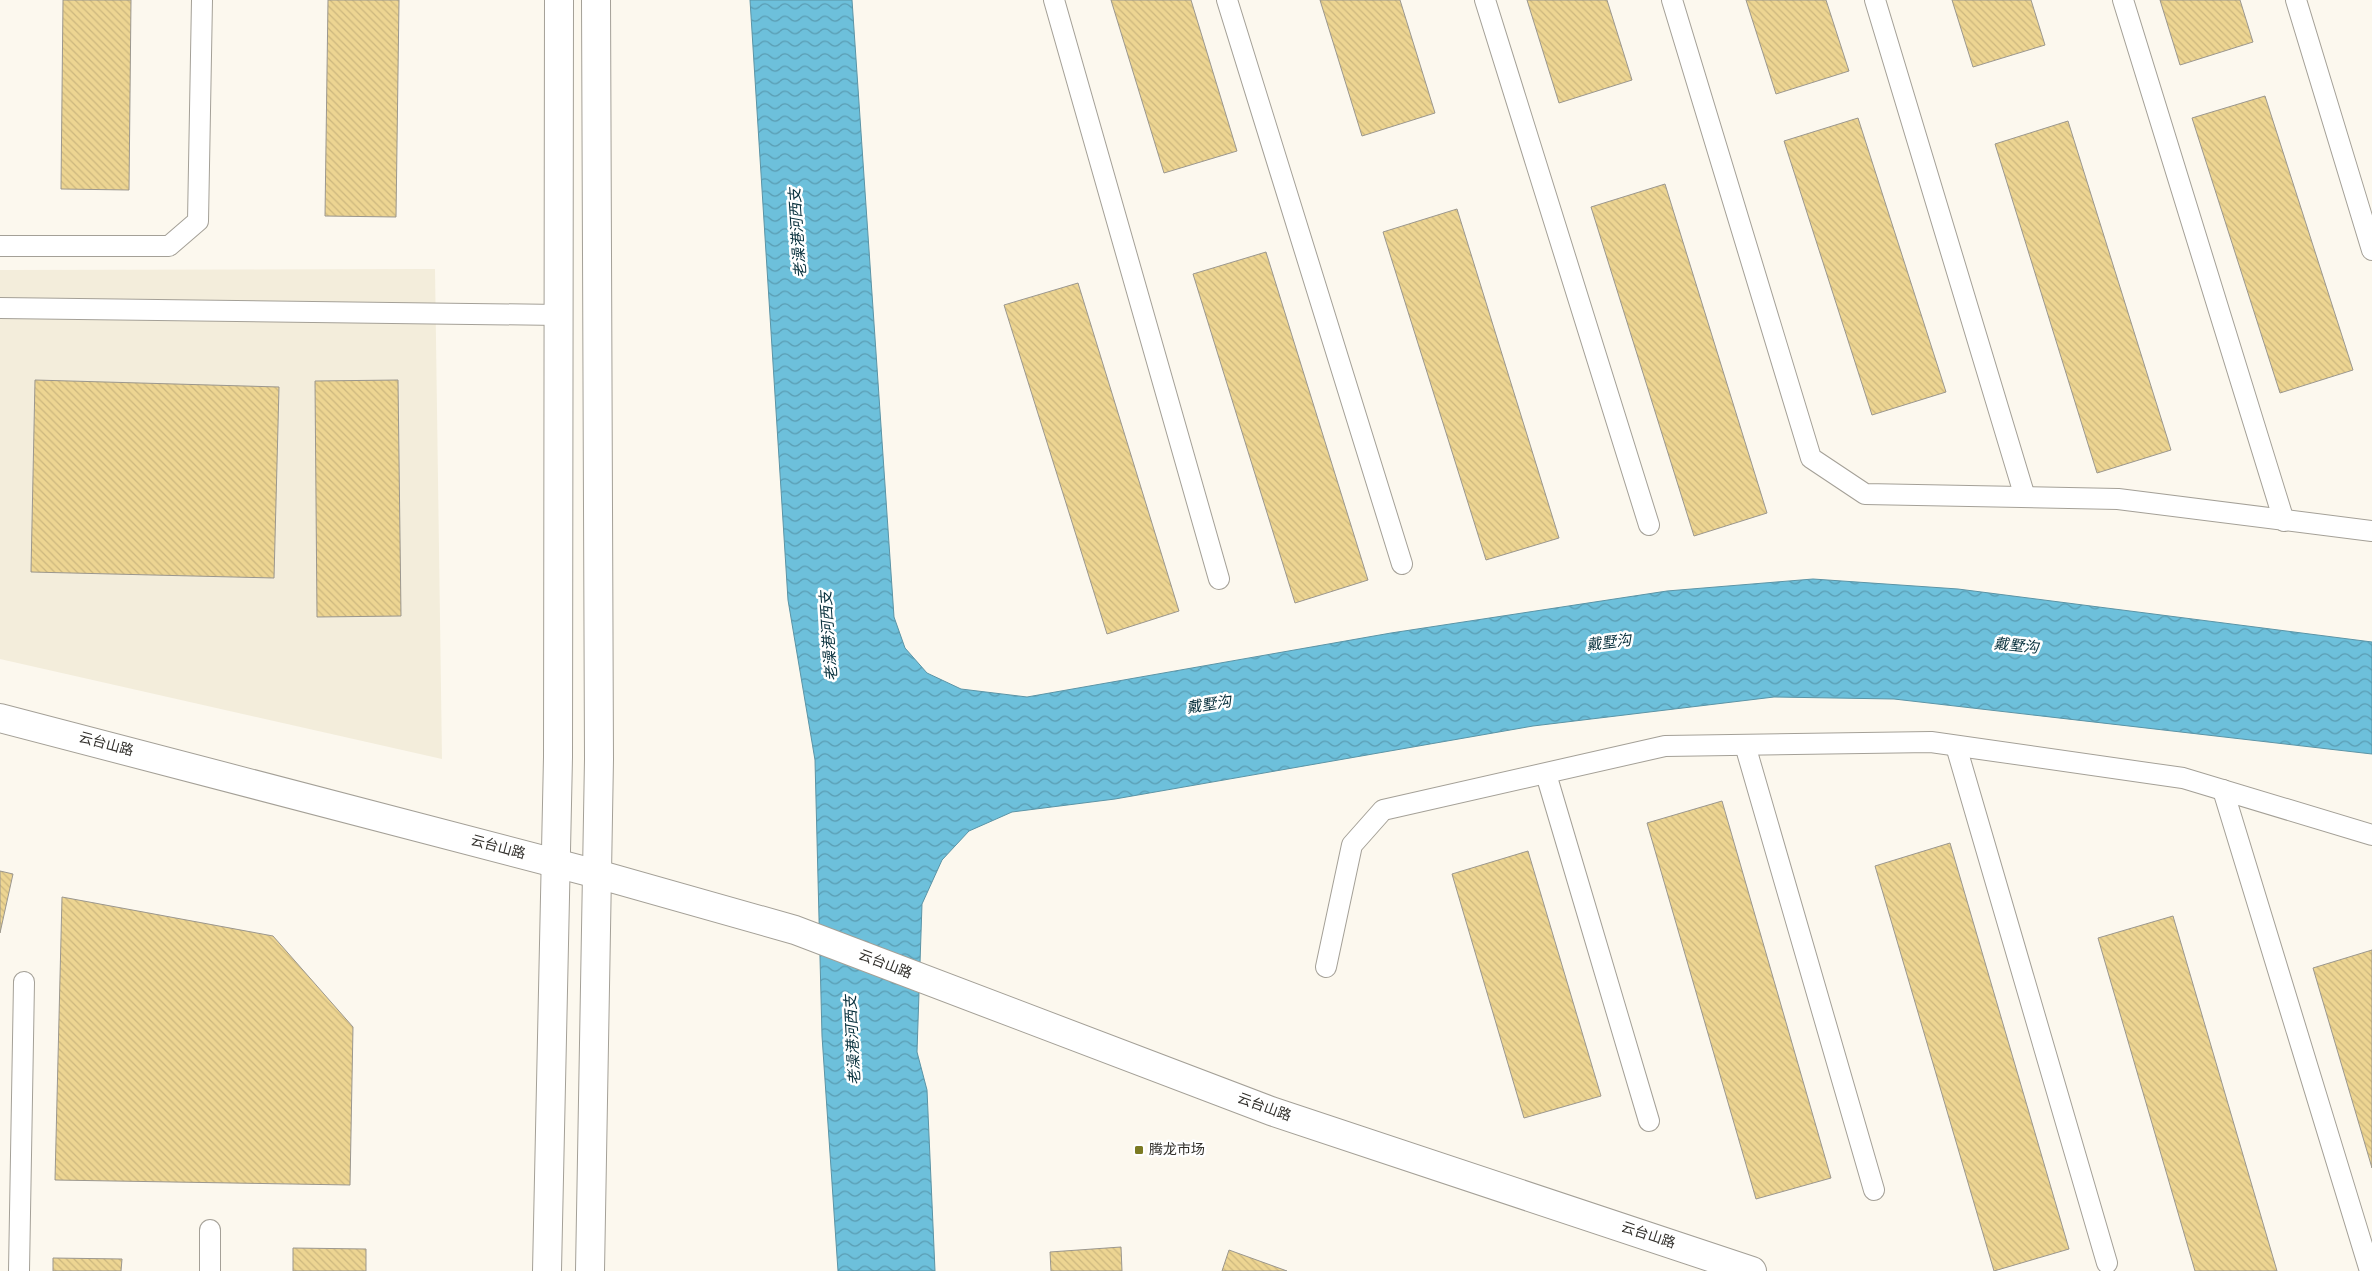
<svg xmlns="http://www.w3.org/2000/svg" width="2372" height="1271" font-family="Overpass,'Noto Sans SC',sans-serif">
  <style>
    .built { fill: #f3eddb }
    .water { fill: url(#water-waves); stroke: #5b94a6 }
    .building { fill: url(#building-back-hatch); stroke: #9b978e }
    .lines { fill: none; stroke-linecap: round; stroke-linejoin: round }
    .service-casing { stroke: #a4a097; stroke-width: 22 }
    .tertiary-casing { stroke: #a4a097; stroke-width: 30 }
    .service { stroke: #fff; stroke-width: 20 }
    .tertiary { stroke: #fff; stroke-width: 28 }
    .poi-dot { fill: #7b7a22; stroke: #fff; stroke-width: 2 }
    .labels { text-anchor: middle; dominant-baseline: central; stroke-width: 5; stroke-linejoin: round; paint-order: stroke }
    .street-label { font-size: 14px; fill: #312f2b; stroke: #fff }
    .poi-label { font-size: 14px; fill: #312f2b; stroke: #fff; text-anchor: start }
    .water-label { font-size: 15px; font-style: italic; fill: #062f3b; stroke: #fff }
  </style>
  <defs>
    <pattern id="water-waves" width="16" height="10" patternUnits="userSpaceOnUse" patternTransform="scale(1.25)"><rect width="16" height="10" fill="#6dc0db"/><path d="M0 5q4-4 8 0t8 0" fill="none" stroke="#5a9cb2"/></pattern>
    <pattern id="building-back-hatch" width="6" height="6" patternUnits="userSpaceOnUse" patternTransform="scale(1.25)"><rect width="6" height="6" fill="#edd592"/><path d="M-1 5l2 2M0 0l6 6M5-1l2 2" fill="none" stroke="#ccb77e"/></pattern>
  </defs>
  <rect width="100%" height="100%" fill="#fcf8ee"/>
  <polygon class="built" points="435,269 442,759 0,659 0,270"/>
  <polygon class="water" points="750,0 852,0 894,617 905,648 927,673 961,689 1027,697 1391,633 1667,591 1813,579 1958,589 2372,642 2372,754 1894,699 1774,697 1533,726 1115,799 1012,812 969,831 942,860 922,904 917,1052 927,1090 935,1271 838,1271 822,1036 815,760 788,600"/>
  <g class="building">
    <polygon points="63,0 131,0 129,190 61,189"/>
    <polygon points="328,0 399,0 396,217 325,216"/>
    <polygon points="1111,0 1191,0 1237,151 1164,173"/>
    <polygon points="1320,0 1400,0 1435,113 1362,136"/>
    <polygon points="1527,0 1607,0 1632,80 1559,103"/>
    <polygon points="1746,0 1826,0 1849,71 1776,94"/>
    <polygon points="1952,0 2031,0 2045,45 1973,67"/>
    <polygon points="2160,0 2240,0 2253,42 2180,65"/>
    <polygon points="2265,96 2353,370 2280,393 2192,118"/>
    <polygon points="1858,118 1946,392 1872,415 1784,141"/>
    <polygon points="2068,121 2171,450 2097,473 1995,144"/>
    <polygon points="1665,184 1767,513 1694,536 1591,207"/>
    <polygon points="1457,209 1559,538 1486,560 1383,232"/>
    <polygon points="1266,252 1368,580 1295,603 1193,274"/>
    <polygon points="1078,283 1179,611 1107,634 1004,305"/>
    <polygon points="35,380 279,387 274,578 31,572"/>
    <polygon points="398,380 401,616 317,617 315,381"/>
    <polygon points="1722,801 1831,1178 1756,1199 1647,823"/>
    <polygon points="1950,843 2069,1249 1994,1271 1875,866"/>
    <polygon points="1528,851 1601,1096 1524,1118 1452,874"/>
    <polygon points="0,871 13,874 0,933"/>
    <polygon points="62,897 273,936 353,1027 350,1185 55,1180"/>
    <polygon points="2173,916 2277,1271 2195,1271 2098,938"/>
    <polygon points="2372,950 2372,1168 2313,968"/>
    <polygon points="1121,1247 1122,1271 1051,1271 1050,1252"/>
    <polygon points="293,1248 366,1249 366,1271 293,1271"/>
    <polygon points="1229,1250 1287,1271 1222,1271"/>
    <polygon points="53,1258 122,1259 121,1271 53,1271"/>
  </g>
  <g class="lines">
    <g class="service-casing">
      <g id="service">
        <polyline points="1054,0 1219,579"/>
        <polyline points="1227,0 1402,564"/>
        <polyline points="1485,0 1649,525"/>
        <polyline points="1672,0 1811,458 1865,494 2118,499 2372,531"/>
        <polyline points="1875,0 2025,497"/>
        <polyline points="2123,0 2284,521"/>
        <polyline points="2296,0 2372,250"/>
        <polyline points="0,246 169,246 198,221 202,0"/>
        <polyline points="0,308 559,315"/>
        <polyline points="1745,745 1874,1190"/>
        <polyline points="1956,746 2107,1263"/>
        <polyline points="1546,774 1649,1121"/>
        <polyline points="2223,790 2370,1271"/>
        <polyline points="1326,967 1352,845 1383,810 1665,746 1931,742 2183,778 2372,835"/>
        <polyline points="19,1271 24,982"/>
        <polyline points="210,1271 210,1230"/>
      </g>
    </g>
    <g class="tertiary-casing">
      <g id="tertiary">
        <polyline points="0,718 597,874 795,930 1271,1111 1752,1271"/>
        <polyline points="547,1271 558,757 559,0"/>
        <polyline points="590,1271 599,759 596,0"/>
      </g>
    </g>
    <use href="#service" class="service"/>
    <use href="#tertiary" class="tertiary"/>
  </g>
  <rect class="poi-dot" x="1134" y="1145" width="10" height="10" rx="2.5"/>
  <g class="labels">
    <g class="street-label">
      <text transform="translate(106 745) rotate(15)">云台山路</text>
      <text transform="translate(498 848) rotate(15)">云台山路</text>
      <text transform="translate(885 965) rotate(21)">云台山路</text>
      <text transform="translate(1264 1108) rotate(20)">云台山路</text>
      <text transform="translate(1648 1236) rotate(18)">云台山路</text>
    </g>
    <g class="poi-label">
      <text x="1149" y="1150">腾龙市场</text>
    </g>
    <g class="water-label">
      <text transform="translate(799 233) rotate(-94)">老澡港河西支</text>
      <text transform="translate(830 636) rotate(-94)">老澡港河西支</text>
      <text transform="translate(1609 644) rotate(-7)">戴墅沟</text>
      <text transform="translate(2016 647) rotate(6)">戴墅沟</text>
      <text transform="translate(1209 706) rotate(-9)">戴墅沟</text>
      <text transform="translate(854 1040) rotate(-93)">老澡港河西支</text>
    </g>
  </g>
</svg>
